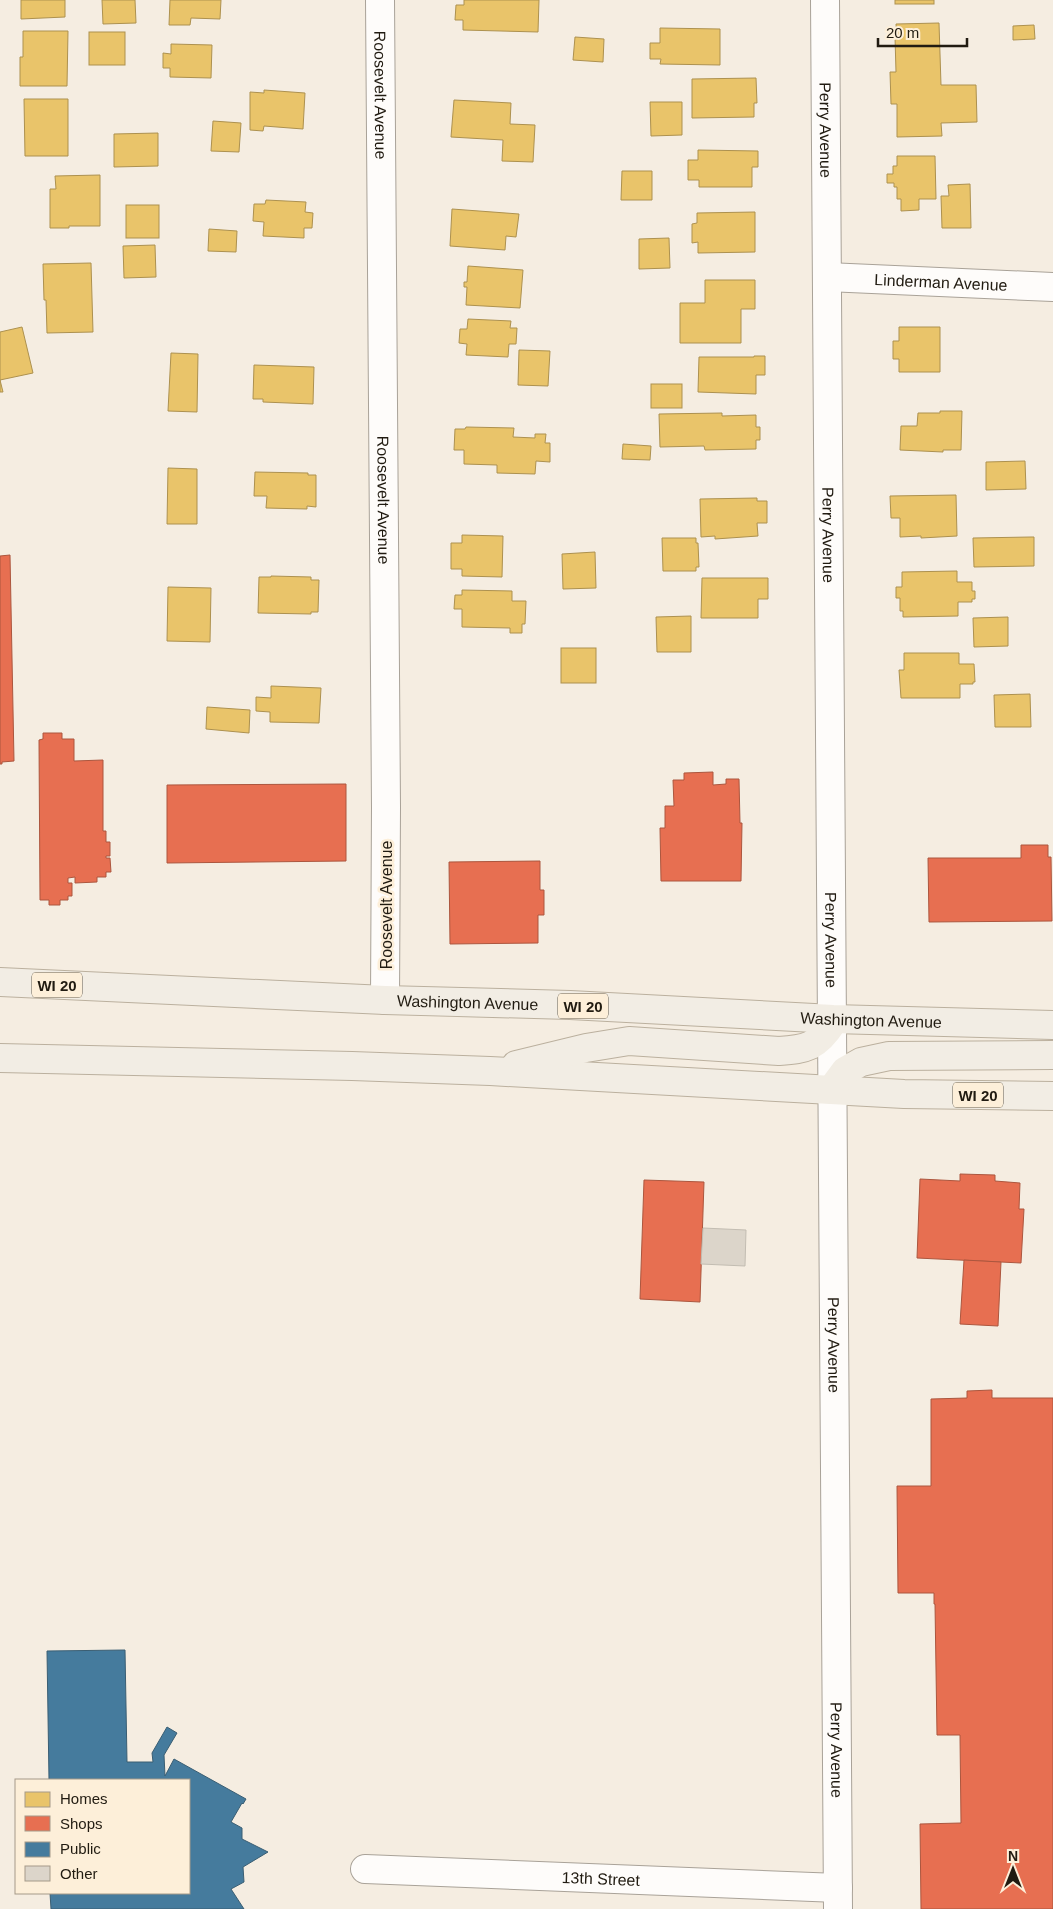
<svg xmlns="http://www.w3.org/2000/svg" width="1053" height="1909" font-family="Arial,sans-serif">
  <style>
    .homes { fill: #e9c46a; stroke: #ad914f }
    .shops { fill: #e76f51; stroke: #ac563e }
    .public { fill: #457b9d; stroke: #3a5e73 }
    .building { fill: #dcd5ca; stroke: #c3bdb2 }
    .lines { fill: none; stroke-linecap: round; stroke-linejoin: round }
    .minor-casing { stroke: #a9a298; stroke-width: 30 }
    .primary-casing { stroke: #bbb09e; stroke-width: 30 }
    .minor { stroke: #fefcfa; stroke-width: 28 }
    .primary { stroke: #f2ede4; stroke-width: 28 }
    .labels { text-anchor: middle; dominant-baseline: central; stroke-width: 5; stroke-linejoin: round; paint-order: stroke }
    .shield { fill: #fdefd9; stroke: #635b4d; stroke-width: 1 }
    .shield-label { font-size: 15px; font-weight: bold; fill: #211b11 }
    .street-label { font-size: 16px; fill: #211b11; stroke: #fdefd9 }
  </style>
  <rect width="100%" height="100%" fill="#f5ede1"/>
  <g class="homes">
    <polygon points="21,0 65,0 65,17 21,19"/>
    <polygon points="102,0 135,0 136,23 103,24"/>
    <polygon points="170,0 221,0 220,19 191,18 190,25 169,25"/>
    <polygon points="464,0 539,0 538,32 463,30 463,20 455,20 456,5 464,5"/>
    <rect x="895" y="0" width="39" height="4"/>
    <polygon points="939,23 941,85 976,85 977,122 941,123 942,136 897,137 897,104 891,104 890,72 896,72 895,37 897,38 896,24"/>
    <polygon points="1034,25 1035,39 1013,40 1013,26"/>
    <polygon points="660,28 720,29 720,65 660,64 661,59 650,59 650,43 660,43"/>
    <polygon points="23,31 68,31 67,86 20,86 20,57 23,57"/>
    <rect x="89" y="32" width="36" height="33"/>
    <polygon points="575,37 604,39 603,62 573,60"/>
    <polygon points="171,44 212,45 211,78 170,77 170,68 163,68 163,53 171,54"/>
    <polygon points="756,78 757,103 754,103 754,117 692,118 692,79"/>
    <polygon points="264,90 305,93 303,129 264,126 263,131 250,130 250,92 264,93"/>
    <polygon points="24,99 68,99 68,156 25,156"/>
    <polygon points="454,100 511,103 510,124 535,125 533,162 502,161 503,140 451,137"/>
    <polygon points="650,102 682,102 682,135 651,136"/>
    <polygon points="213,121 241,123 239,152 211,151"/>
    <polygon points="158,133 158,166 114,167 114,134"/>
    <polygon points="698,150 758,151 758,167 752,167 752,187 699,187 699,180 688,180 688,160 698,160"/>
    <polygon points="897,156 935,156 936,199 919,199 919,210 901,211 901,199 897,199 897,187 894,187 894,183 887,183 887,174 893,174 893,166 897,166"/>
    <polygon points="622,171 652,171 652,200 621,200"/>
    <polygon points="100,175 100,226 69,226 69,228 50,228 50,189 56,189 55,176"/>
    <polygon points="970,184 971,228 942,228 941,196 949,196 948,185"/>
    <polygon points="266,200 306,202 305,212 313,213 312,228 304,228 304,238 263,236 264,222 253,221 254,204 265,204"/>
    <rect x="126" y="205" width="33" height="33"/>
    <polygon points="452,209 519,214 516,237 506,236 505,250 450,246"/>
    <polygon points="755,212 755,252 698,253 698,242 692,243 692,224 697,223 697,213"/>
    <polygon points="209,229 237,231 236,252 208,251"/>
    <polygon points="669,238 670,268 639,269 639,239"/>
    <polygon points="155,245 156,277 124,278 123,246"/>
    <polygon points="91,263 93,332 47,333 46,300 44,300 43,264"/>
    <polygon points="468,266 523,270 520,308 466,305 467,287 464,287 464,282 467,282"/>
    <polygon points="705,280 755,280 755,309 741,309 741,343 680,343 680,303 705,303"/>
    <polygon points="468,319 511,321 510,328 517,328 516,344 509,344 508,357 466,355 467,344 459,343 460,329 467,329"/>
    <polygon points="22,327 33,373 0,380 3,392 0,392 0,332"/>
    <polygon points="899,327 940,327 940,372 899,372 899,359 893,359 893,341 899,341"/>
    <polygon points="519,350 550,351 548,386 518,385"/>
    <polygon points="171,353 198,354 197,412 168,411"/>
    <polygon points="754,356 765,356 765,375 756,375 756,394 698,392 699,357 754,357"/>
    <polygon points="254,365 314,367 313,404 263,402 263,399 253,399"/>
    <rect x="651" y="384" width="31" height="24"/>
    <polygon points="940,411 962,411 961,450 943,450 943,452 900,450 901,426 917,426 918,413 940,413"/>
    <polygon points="722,413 722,416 756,415 756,427 760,427 760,440 756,440 756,449 705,450 704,446 660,447 659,414"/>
    <polygon points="466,427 514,428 513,437 535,438 535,434 546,434 545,443 550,443 550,462 536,461 535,474 497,473 497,465 464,464 464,450 454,450 455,429 465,429"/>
    <polygon points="623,444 651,446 650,460 622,459"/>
    <polygon points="1025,461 1026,489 986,490 986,462"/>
    <polygon points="168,468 197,469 197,524 167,524"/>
    <polygon points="255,472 308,473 308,475 316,475 316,507 307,506 307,509 266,508 267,496 254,496"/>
    <polygon points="956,495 957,536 921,538 921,536 900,537 900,518 891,518 890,496"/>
    <polygon points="757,498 757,501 767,501 767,523 757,523 758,536 715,539 715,536 701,537 700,499"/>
    <polygon points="462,535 503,536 502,577 462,576 462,569 451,569 451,543 462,543"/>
    <polygon points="1031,537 1034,537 1034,566 974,567 973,538"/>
    <polygon points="662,538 696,538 696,543 698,543 699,567 696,567 696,571 663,571"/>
    <polygon points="595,552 596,588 563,589 562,554"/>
    <polygon points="957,571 957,582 972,582 972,591 975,591 975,599 972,599 972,602 958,602 958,616 903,617 903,611 900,611 900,598 896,598 896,587 902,587 902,572"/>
    <polygon points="271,576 311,577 311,580 319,580 318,612 311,612 311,614 258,613 259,577 271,577"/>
    <polygon points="702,578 768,578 768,599 758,599 758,618 701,618"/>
    <polygon points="168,587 211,588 210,642 167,641"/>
    <polygon points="462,590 512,591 512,601 526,601 525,624 522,624 522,633 510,633 510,628 462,627 462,609 454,609 455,595 462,595"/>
    <polygon points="691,616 691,652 657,652 656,617"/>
    <polygon points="1008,617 1008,646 974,647 973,618"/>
    <rect x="561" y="648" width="35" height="35"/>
    <polygon points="904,653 959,653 959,664 974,664 975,682 973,682 973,684 960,684 960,698 901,698 899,670 904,670"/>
    <polygon points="271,686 321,688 319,723 270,722 270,712 256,711 256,697 271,698"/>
    <polygon points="1030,694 1031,727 995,727 994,695"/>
    <polygon points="207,707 250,710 249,733 206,729"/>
  </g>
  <g class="shops">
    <polygon points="10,555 14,761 2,762 2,764 0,764 0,556"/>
    <polygon points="43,733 62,733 62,739 74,739 74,761 103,760 103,831 106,831 106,842 110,842 110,856 106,856 106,858 110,858 111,872 106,872 106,877 97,877 97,882 75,883 75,877 68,878 68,883 72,883 72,896 68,896 68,900 60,900 60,905 49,905 49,900 40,900 39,740 43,739"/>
    <polygon points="713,772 713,785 726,784 726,779 739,779 740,823 742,823 741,881 661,881 660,828 665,828 665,806 674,806 673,780 684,780 684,773"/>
    <polygon points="346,784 346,861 167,863 167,785"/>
    <polygon points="1021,845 1048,845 1048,857 1051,857 1052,921 929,922 928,858 1021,858"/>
    <polygon points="540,861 540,890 544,890 544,915 538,915 538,943 450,944 449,862"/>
    <polygon points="960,1174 995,1175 995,1181 1020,1183 1019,1209 1024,1209 1021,1263 917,1258 920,1179 960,1181"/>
    <polygon points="644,1180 704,1182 700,1302 640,1299"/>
    <polygon points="964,1260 1001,1262 998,1326 960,1324"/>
    <polygon points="992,1390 992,1398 1053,1398 1053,1909 921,1909 920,1824 961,1823 960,1735 937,1735 935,1604 934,1604 934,1593 898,1593 897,1486 931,1486 931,1399 967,1398 967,1391"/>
  </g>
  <polygon class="public" points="125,1650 127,1762 153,1762 152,1753 167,1727 177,1733 164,1755 165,1776 174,1759 246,1799 243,1804 242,1803 231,1822 242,1828 242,1839 268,1852 243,1867 244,1882 231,1889 244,1909 51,1909 50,1893 189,1893 189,1780 49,1780 47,1651"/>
  <polygon class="building" points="703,1228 746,1230 745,1266 701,1264"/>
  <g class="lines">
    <g class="minor-casing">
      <g id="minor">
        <path id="s1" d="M380 0 386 807 385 1000"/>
        <path id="s2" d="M825 0 838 1909"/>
        <path id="s3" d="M827 277 1053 287"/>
        <path id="s4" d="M365 1869 838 1888"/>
      </g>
    </g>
    <g class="primary-casing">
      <g id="primary">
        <path id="s5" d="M0 982 385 1000 570 1005 833 1019 1053 1025"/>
        <polyline points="0,1058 352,1066 490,1071 904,1094 1053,1096"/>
        <path d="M516 1065 586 1048 629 1041 779 1051C807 1049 817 1047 833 1022"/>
        <polyline points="831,1090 845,1071 861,1062 889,1056 1053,1055"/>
      </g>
    </g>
    <use href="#minor" class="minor"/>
    <use href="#primary" class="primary"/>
  </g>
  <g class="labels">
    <g class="shield">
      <rect x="32" y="972.5" width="50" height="25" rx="4"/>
      <rect x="558" y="993.5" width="50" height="25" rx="4"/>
      <rect x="953" y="1082.5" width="50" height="25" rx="4"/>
    </g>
    <g class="shield-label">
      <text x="57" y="985">WI 20</text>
      <text x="583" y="1006">WI 20</text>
      <text x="978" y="1095">WI 20</text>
    </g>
    <g class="street-label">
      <text stroke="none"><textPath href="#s1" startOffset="95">Roosevelt Avenue</textPath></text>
      <text stroke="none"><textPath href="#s2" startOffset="130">Perry Avenue</textPath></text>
      <text stroke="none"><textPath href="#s3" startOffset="114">Linderman Avenue</textPath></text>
      <text stroke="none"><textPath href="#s1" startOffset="500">Roosevelt Avenue</textPath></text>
      <text stroke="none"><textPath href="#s2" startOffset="535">Perry Avenue</textPath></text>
      <text transform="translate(386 905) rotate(-90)">Roosevelt Avenue</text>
      <text stroke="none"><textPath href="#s2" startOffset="940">Perry Avenue</textPath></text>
      <text stroke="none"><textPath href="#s5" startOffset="468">Washington Avenue</textPath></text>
      <text stroke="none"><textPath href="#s5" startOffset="872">Washington Avenue</textPath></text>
      <text stroke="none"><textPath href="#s2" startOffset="1345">Perry Avenue</textPath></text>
      <text stroke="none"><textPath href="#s2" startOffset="1750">Perry Avenue</textPath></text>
      <text stroke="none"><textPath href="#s4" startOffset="236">13th Street</textPath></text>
    </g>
  </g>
  <rect x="15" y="1779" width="175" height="115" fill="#fdefd9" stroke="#a59a89"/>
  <rect x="25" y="1792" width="25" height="15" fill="#e9c46a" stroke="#a59a89"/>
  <text x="60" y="1804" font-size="15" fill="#211b11">Homes</text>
  <rect x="25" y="1816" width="25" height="15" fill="#e76f51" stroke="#a59a89"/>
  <text x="60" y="1829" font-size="15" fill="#211b11">Shops</text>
  <rect x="25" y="1842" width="25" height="15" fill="#457b9d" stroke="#a59a89"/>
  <text x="60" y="1854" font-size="15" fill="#211b11">Public</text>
  <rect x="25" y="1866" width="25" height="15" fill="#dcd5ca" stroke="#a59a89"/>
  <text x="60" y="1879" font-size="15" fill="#211b11">Other</text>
  <g transform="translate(1013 1869)" stroke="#fdefd9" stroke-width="4" paint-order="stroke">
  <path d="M0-4L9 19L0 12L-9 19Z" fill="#211b11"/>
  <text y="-8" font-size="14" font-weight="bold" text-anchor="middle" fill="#211b11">N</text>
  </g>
  <path d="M878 38v8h89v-8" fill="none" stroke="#211b11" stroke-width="2.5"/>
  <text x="886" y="38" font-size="15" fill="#211b11" stroke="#fdefd9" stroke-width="4" paint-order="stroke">20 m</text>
</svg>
